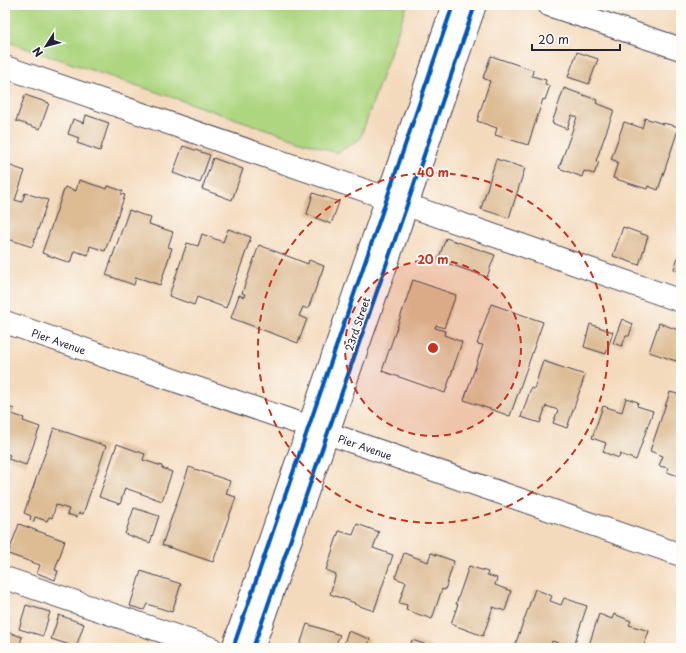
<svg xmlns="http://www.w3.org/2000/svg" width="686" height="653" font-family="'Playpen Sans',sans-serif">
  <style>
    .green { fill: #aed680; stroke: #687c5e }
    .building { fill: #ddbc94 }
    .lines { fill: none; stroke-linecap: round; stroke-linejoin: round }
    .minor-casing { stroke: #423e4e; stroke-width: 24 }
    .minor { stroke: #fff; stroke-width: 22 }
    .cycleway-casing { stroke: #fdfcf7; stroke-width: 6 }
    .cycleway { stroke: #0057b8; stroke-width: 4 }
    .ring { fill: none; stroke: #c8321e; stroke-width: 2; stroke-dasharray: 7 5 }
    .labels { text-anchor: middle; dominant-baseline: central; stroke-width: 3.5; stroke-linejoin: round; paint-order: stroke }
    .street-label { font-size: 10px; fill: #22223b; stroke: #fdfcf7 }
    .centre { fill: #c8321e; stroke: #fdfcf7; stroke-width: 2 }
    .ring-label { font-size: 12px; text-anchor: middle; font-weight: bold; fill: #c8321e; stroke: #fdfcf7; stroke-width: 3.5; stroke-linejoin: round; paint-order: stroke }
  </style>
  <rect width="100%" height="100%" fill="#fdfcf7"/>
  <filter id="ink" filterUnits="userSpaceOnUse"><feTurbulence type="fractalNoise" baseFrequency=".025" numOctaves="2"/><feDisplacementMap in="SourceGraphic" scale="8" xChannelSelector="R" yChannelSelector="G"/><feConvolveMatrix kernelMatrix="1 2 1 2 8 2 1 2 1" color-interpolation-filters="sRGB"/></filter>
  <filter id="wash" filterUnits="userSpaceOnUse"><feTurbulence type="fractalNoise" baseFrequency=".012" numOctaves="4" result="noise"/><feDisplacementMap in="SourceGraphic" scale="16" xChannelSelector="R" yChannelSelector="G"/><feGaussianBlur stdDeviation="0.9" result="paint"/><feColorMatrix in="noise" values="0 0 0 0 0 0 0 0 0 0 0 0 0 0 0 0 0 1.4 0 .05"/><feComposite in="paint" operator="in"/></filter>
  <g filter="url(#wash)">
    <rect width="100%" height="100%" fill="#f4dabd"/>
    <polygon class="green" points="5,5 407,5 360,139 337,153 5,41"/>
    <g id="blocks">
      <g class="building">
        <polygon points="577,52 598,59 589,84 568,77"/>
        <polygon points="491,56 533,70 532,76 546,80 545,84 550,86 545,100 543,99 528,145 495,135 497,128 477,121 490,81 483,78"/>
        <polygon points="564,88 597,100 596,103 614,110 596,161 599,162 594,174 584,171 582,177 559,168 577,117 572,115 567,129 552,123"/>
        <polygon points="25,95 49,103 40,129 16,121"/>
        <polygon points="86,115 109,123 100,151 77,143 79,138 68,134 73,119 84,123"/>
        <polygon points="645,118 663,124 663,123 679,127 658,190 648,186 647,189 613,178 618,162 611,159 624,122 642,128"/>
        <polygon points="183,146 210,155 200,183 173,173"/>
        <polygon points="213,158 243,169 232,200 202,189"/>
        <polygon points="496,159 525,168 509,218 481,209"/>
        <polygon points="5,164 25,171 15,200 22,202 25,193 48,200 32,247 5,238"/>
        <polygon points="79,180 107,189 108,186 123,191 121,194 125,195 105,251 90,246 88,255 74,251 70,263 42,253 65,187 76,191"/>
        <polygon points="313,193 339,202 331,224 307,214"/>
        <polygon points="129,210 151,218 149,224 173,232 168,247 172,248 160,285 136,277 134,285 106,275"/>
        <polygon points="623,227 648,236 639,265 613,256"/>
        <polygon points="228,229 251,237 226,308 197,297 194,305 169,296 187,243 198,246 202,234 223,242"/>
        <polygon points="446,238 495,255 487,277 438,260"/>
        <polygon points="259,245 308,264 309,260 324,266 308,309 303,307 299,316 307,319 298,343 231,318 239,295 244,297 245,294 242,293"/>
        <polygon points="681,248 681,272 674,269"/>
        <polygon points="413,280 456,295 444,328 436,325 435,328 445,331 444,335 462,342 445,393 382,371"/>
        <polygon points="491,304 543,322 510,416 464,400 483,345 477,344"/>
        <polygon points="622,319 633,324 629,336 626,336 622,346 613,343"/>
        <polygon points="659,323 681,331 681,347 676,361 649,352"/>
        <polygon points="590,324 613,332 606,354 584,347"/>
        <polygon points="543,361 585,375 567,428 553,423 558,410 546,406 540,423 521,417 531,388 534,389"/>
        <polygon points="670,392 681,395 681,477 667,472 668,468 659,466 663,456 650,451"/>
        <polygon points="626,398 638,402 637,406 653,411 636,460 620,454 619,458 603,452 606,443 592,438 603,406 622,412"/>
        <polygon points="5,406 14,409 12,414 24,418 23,421 40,427 26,465 8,459 10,455 5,453"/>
        <polygon points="54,428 106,446 83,514 79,513 77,517 67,514 69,509 56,505 52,518 49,517 47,521 35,517 34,521 30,520 31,516 24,513"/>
        <polygon points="117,444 145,454 143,460 162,466 162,468 172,472 162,501 125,488 120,504 99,497"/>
        <polygon points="189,467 230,481 226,494 236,497 213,562 162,545"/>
        <polygon points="134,508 159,516 150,543 125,534"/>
        <polygon points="19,524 65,541 55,570 58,571 55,580 37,573 40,565 8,554"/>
        <polygon points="357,524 379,532 373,548 393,555 374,611 354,604 355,603 330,594 336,574 326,570 339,531 353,535"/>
        <polygon points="404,553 428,562 431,553 454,561 445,590 442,589 432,619 406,610 407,605 399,603 406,582 395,578"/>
        <polygon points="469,566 488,572 487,575 497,578 495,585 511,591 505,611 493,607 483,636 451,624 458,604 456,604"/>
        <polygon points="141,571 181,584 172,612 147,604 144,610 130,606"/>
        <polygon points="535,589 552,596 550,601 561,605 564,598 587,606 573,648 552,641 550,648 514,648"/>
        <polygon points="26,605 50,612 43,636 19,629"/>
        <polygon points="599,614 612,619 614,614 631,621 629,625 649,631 643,648 588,648"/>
        <polygon points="59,615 84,624 76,647 51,639"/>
        <polygon points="307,624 340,635 336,644 343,647 348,631 370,639 367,648 299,648"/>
        <polygon points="5,631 22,637 19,648 5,648"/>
        <polygon points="412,640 436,648 409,648"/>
      </g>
    </g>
  </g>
  <g filter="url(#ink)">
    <use href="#blocks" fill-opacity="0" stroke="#423e4e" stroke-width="1"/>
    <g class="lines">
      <g class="minor-casing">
        <g id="minor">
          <polyline points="549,5 681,49"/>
          <polyline points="5,67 387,198 681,301"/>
          <path id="s1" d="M5 322 681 555"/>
          <polyline points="5,578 211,648"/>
          <polyline points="233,648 453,5"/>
          <polyline points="253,648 407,205 475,5"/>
        </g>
      </g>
      <use href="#minor" class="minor"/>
      <g class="cycleway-casing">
        <g id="cycleway">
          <polyline points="233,648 453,5"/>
          <polyline points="253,648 407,205 475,5"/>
        </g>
      </g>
      <use href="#cycleway" class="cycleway"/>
    </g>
  </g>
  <circle cx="433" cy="348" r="88" fill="#c8321e" fill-opacity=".12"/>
  <g class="ring">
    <circle cx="433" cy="348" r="88"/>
    <circle cx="433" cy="348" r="175"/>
  </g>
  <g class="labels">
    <g class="street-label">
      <text transform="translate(357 324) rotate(-71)">23rd Street</text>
      <text stroke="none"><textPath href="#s1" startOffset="57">Pier Avenue</textPath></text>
      <text stroke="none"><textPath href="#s1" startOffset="381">Pier Avenue</textPath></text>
    </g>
  </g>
  <circle cx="433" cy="348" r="6" class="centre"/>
  <g class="ring-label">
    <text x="433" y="177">40 m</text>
    <text x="433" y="264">20 m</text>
  </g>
  <rect width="686" height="653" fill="none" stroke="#fdfcf7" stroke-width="20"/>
  <g transform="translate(46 46) rotate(234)" stroke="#fdfcf7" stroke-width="3" paint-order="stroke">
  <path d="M0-3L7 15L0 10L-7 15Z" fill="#22223b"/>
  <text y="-6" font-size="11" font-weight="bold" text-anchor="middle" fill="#22223b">N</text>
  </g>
  <path d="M532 44v6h88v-6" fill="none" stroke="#22223b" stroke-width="2"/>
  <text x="538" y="44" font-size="12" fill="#22223b" stroke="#fdfcf7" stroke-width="3" paint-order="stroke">20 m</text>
</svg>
